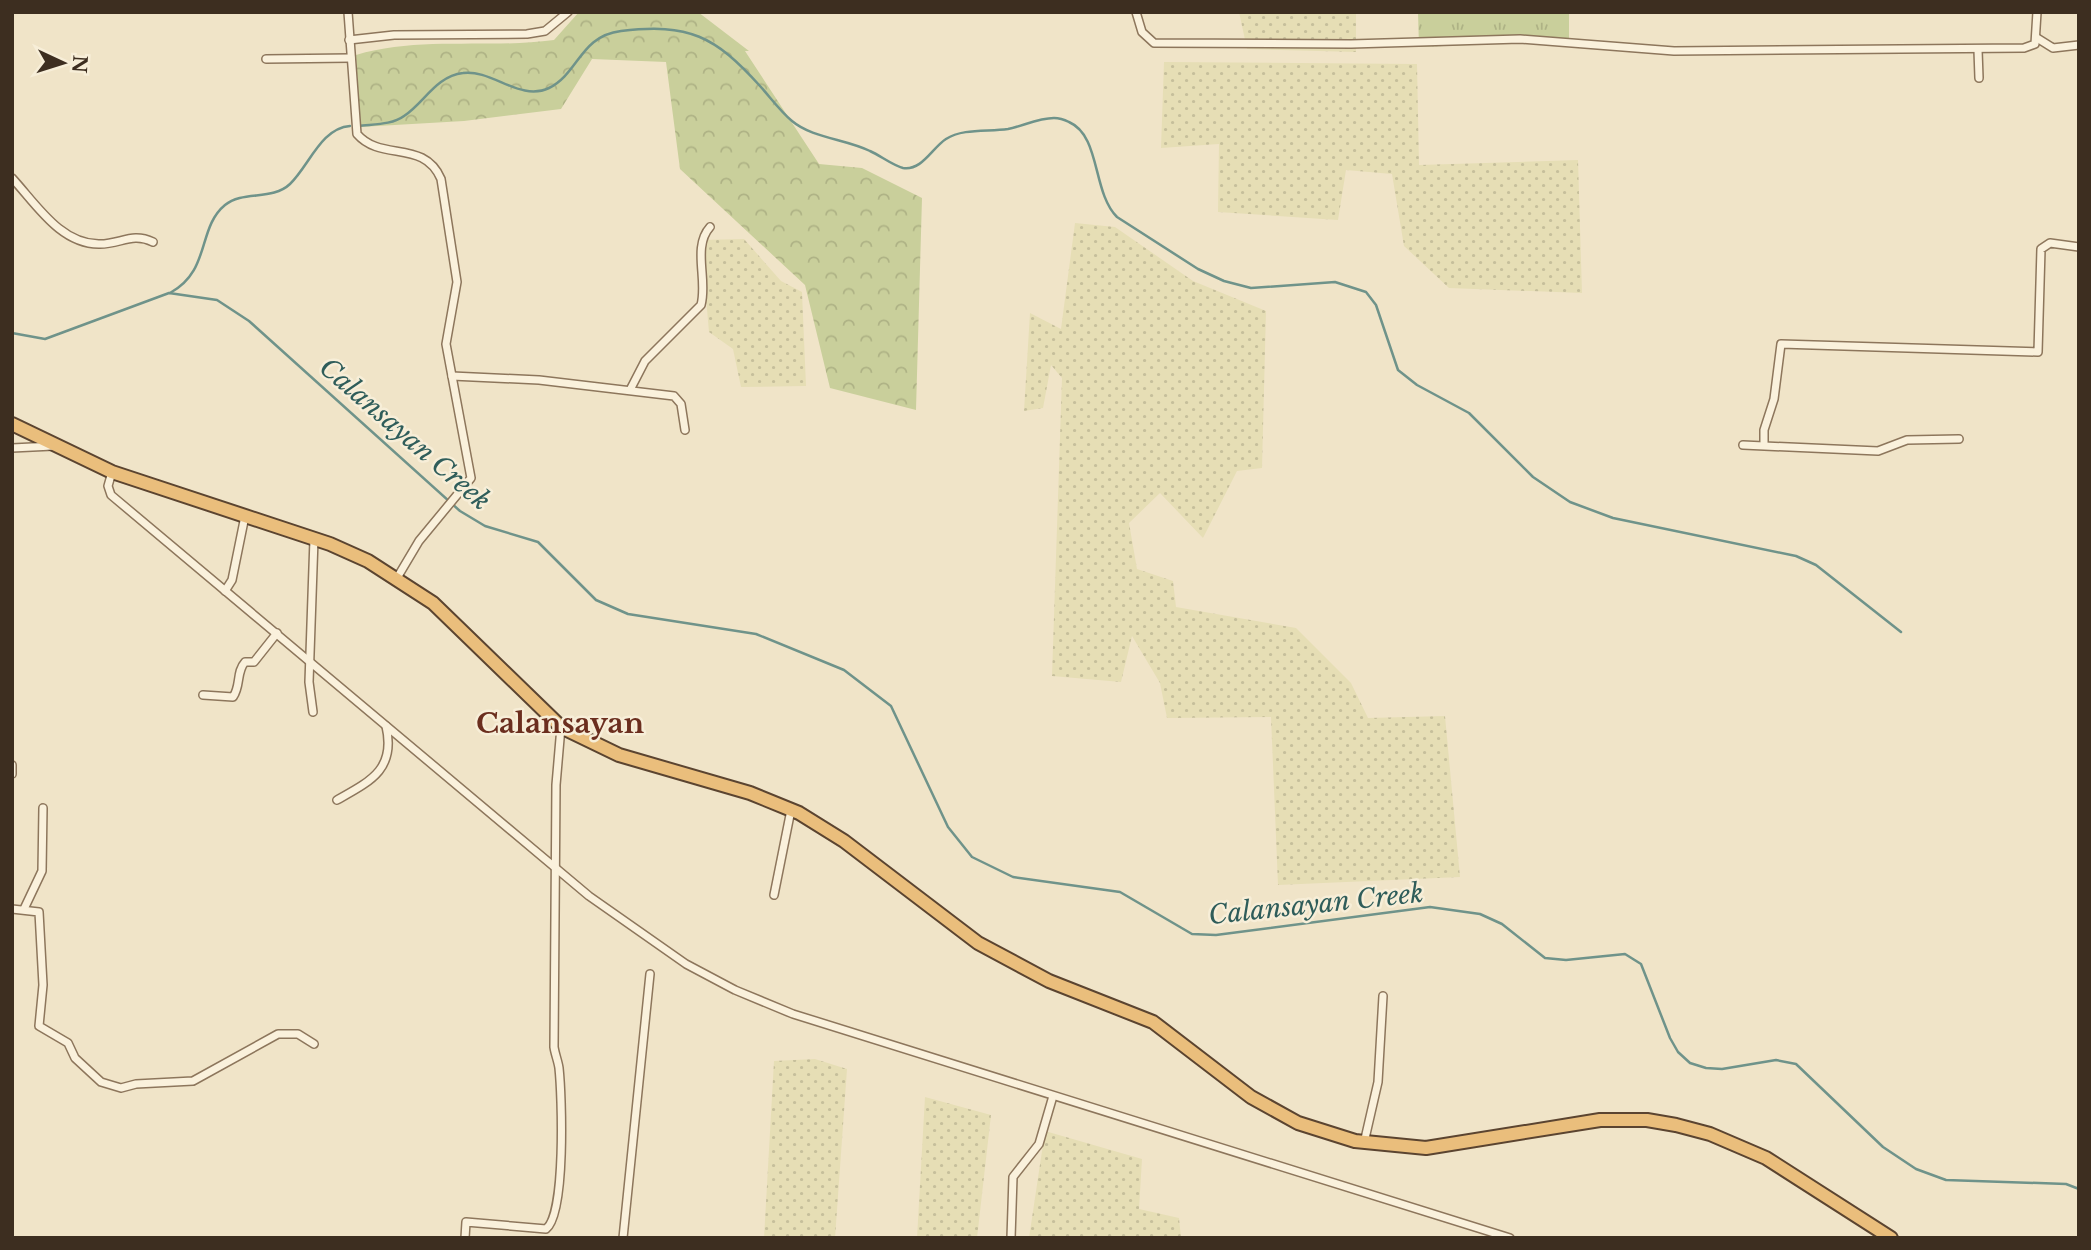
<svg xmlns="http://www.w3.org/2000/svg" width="2091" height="1250" font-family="'Libre Baskerville',serif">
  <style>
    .farmland { fill: url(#farmland-dots) }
    .grass { fill: url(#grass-tufts) }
    .forest { fill: url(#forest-crowns) }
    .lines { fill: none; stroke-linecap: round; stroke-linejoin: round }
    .stream { stroke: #6f938a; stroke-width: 2.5 }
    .minor-casing { stroke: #8d765c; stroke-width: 10 }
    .trunk-casing { stroke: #5b4430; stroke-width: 16 }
    .minor { stroke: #faf1dc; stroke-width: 7 }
    .trunk { stroke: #eabe7c; stroke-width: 12 }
    .labels { text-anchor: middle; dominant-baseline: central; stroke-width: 5; stroke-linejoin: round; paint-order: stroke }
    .water-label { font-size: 26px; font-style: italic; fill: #2f5d5a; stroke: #f7eed8 }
    .quarter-label { font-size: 28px; font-weight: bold; fill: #6b2e1e; stroke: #f7eed8 }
  </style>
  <defs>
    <pattern id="farmland-dots" width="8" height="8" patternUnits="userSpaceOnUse" patternTransform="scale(1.75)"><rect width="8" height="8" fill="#e6deb5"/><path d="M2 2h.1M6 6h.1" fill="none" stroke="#c6bf9b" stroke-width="1.8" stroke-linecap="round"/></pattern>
    <pattern id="grass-tufts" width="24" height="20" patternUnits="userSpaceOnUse" patternTransform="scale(1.75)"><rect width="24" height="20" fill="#c9cf9b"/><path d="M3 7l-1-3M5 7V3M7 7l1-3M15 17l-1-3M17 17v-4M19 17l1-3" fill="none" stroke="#aeb285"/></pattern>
    <pattern id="forest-crowns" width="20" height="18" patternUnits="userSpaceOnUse" patternTransform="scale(1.75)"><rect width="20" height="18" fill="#c9cf9b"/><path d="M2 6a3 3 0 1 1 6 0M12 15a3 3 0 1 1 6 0" fill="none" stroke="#aeb285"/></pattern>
  </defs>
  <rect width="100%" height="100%" fill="#f0e4c8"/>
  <g class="farmland">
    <polygon points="1239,12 1356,12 1356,52 1247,49"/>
    <polygon points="1164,62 1417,64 1419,165 1578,160 1582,293 1449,288 1404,246 1392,174 1346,170 1338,220 1218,212 1219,144 1161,148"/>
    <polygon points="1075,223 1115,227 1193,281 1266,311 1262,468 1237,471 1203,538 1160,493 1129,523 1137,569 1173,581 1176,607 1296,628 1351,683 1368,718 1445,716 1460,877 1278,885 1271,717 1167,718 1160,683 1132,636 1121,682 1052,676 1062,378 1051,365 1043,408 1024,411 1030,313 1061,329"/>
    <polygon points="744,239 781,281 802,292 806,386 741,387 733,349 709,332 701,240"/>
    <polygon points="815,1059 847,1069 835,1238 764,1238 774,1061"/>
    <polygon points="925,1097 991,1115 977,1238 917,1238"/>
    <polygon points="1045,1131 1142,1159 1139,1209 1179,1218 1181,1238 1029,1238"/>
  </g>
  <polygon class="grass" points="1418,12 1569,12 1569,41 1419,47"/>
  <path class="forest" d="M579 12H698L749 51H745L819 164 862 168 922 198 916 410 830 388 805 285 680 169 666 62 592 59 561 109 464 121 360 127 356 55C421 36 488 49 554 40Z"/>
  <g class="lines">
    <g class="stream">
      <path d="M358 126C373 124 392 125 404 116 424 103 436 76 463 73 492 69 520 102 549 88 579 73 580 36 621 31 689 23 715 36 760 86 770 97 780 111 792 121 812 138 846 139 870 151 881 156 892 165 903 168 922 171 932 148 946 139 963 128 988 132 1008 129 1023 126 1038 118 1054 118 1058 118 1065 120 1069 122 1101 136 1092 192 1117 217L1198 269 1224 281 1251 288 1335 282 1366 292 1376 305 1398 370 1417 385 1469 413 1533 477 1570 502 1613 518 1796 556 1816 565 1901 632"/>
      <path d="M170 293C211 271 197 228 225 205 243 190 272 201 290 184 309 166 321 128 350 126"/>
      <polyline points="12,333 45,339 169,293 217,300 249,321 460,511 485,526 538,542 596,600 628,614 756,634 844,670 891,706 948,827 972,857 1013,877 1120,892 1192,934 1216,935 1430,907 1480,914 1502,924 1545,958 1566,960 1625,954 1641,964 1670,1038 1678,1052 1690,1063 1706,1068 1722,1069 1776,1060 1796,1064 1883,1147 1916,1169 1946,1180 2066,1184 2079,1189"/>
    </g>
    <g class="minor-casing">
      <g id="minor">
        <path d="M348 12 357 134C381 162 424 139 441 179L457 282 446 344 471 478 419 541 397 578"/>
        <polyline points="1136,12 1142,32 1154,43 1351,44 1520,39 1674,51 2024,48 2035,44 2037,12"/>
        <polyline points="2037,38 2053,48 2079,45"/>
        <polyline points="349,40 394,35 527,34 545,31 568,12"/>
        <polyline points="1978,50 1979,78"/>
        <polyline points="266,59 351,58"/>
        <path d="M12 178C36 204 61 245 100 244 121 244 132 232 153 242"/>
        <polyline points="452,376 539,380 674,396 681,404 685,430"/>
        <path d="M630 390 645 361 701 305C708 280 692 247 710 227"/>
        <polyline points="1743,445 1878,451 1907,440 1959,439"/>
        <polyline points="1764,445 1764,430 1774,399 1781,344 2038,352 2041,249 2050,243 2079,247"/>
        <polyline points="12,448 53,446"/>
        <polyline points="112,472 108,486 111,495 589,896 686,964 735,990 793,1014 1510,1238"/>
        <polyline points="225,591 232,580 245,516"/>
        <path d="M203 695 233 697C241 686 236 672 245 662H254L277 633"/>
        <polyline points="313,712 309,682 314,539"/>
        <polyline points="12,765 12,774"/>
        <path d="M337 800C371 781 396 769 386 726"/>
        <polyline points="774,895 791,810"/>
        <polyline points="12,909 39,912 43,985 39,1026 68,1043 75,1058 101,1082 121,1088 136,1084 193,1081 278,1034 298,1034 314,1044"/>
        <polyline points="24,909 42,871 43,808"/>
        <polyline points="1364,1143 1378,1082 1383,996"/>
        <path d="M465 1238 466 1222 546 1229C566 1214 562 1096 559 1068 558 1061 555 1054 554 1047L556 785 561 727"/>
        <polyline points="623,1238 650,974"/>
        <polyline points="1011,1238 1013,1177 1039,1144 1053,1096"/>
      </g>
    </g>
    <g class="trunk-casing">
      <polyline id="trunk" points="12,424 112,472 330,544 368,561 433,603 561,727 619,755 750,793 799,813 844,841 978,943 1049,981 1153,1022 1251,1097 1298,1123 1355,1141 1426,1148 1600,1120 1647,1120 1676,1125 1710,1134 1766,1158 1891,1238"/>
    </g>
    <use href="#minor" class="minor"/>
    <use href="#trunk" class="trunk"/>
  </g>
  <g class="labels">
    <g class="water-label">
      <text transform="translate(405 434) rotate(41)">Calansayan Creek</text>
      <text transform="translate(1316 904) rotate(-6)">Calansayan Creek</text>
    </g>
    <g class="quarter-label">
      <text x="560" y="723">Calansayan</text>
    </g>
  </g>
  <rect width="2091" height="1250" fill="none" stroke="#3d2e20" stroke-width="28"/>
  <g transform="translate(63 63) rotate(94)" stroke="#f7eed8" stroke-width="5" paint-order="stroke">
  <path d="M0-5L12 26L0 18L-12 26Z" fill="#3d2e20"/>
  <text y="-10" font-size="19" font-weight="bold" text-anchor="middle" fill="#3d2e20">N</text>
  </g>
</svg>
